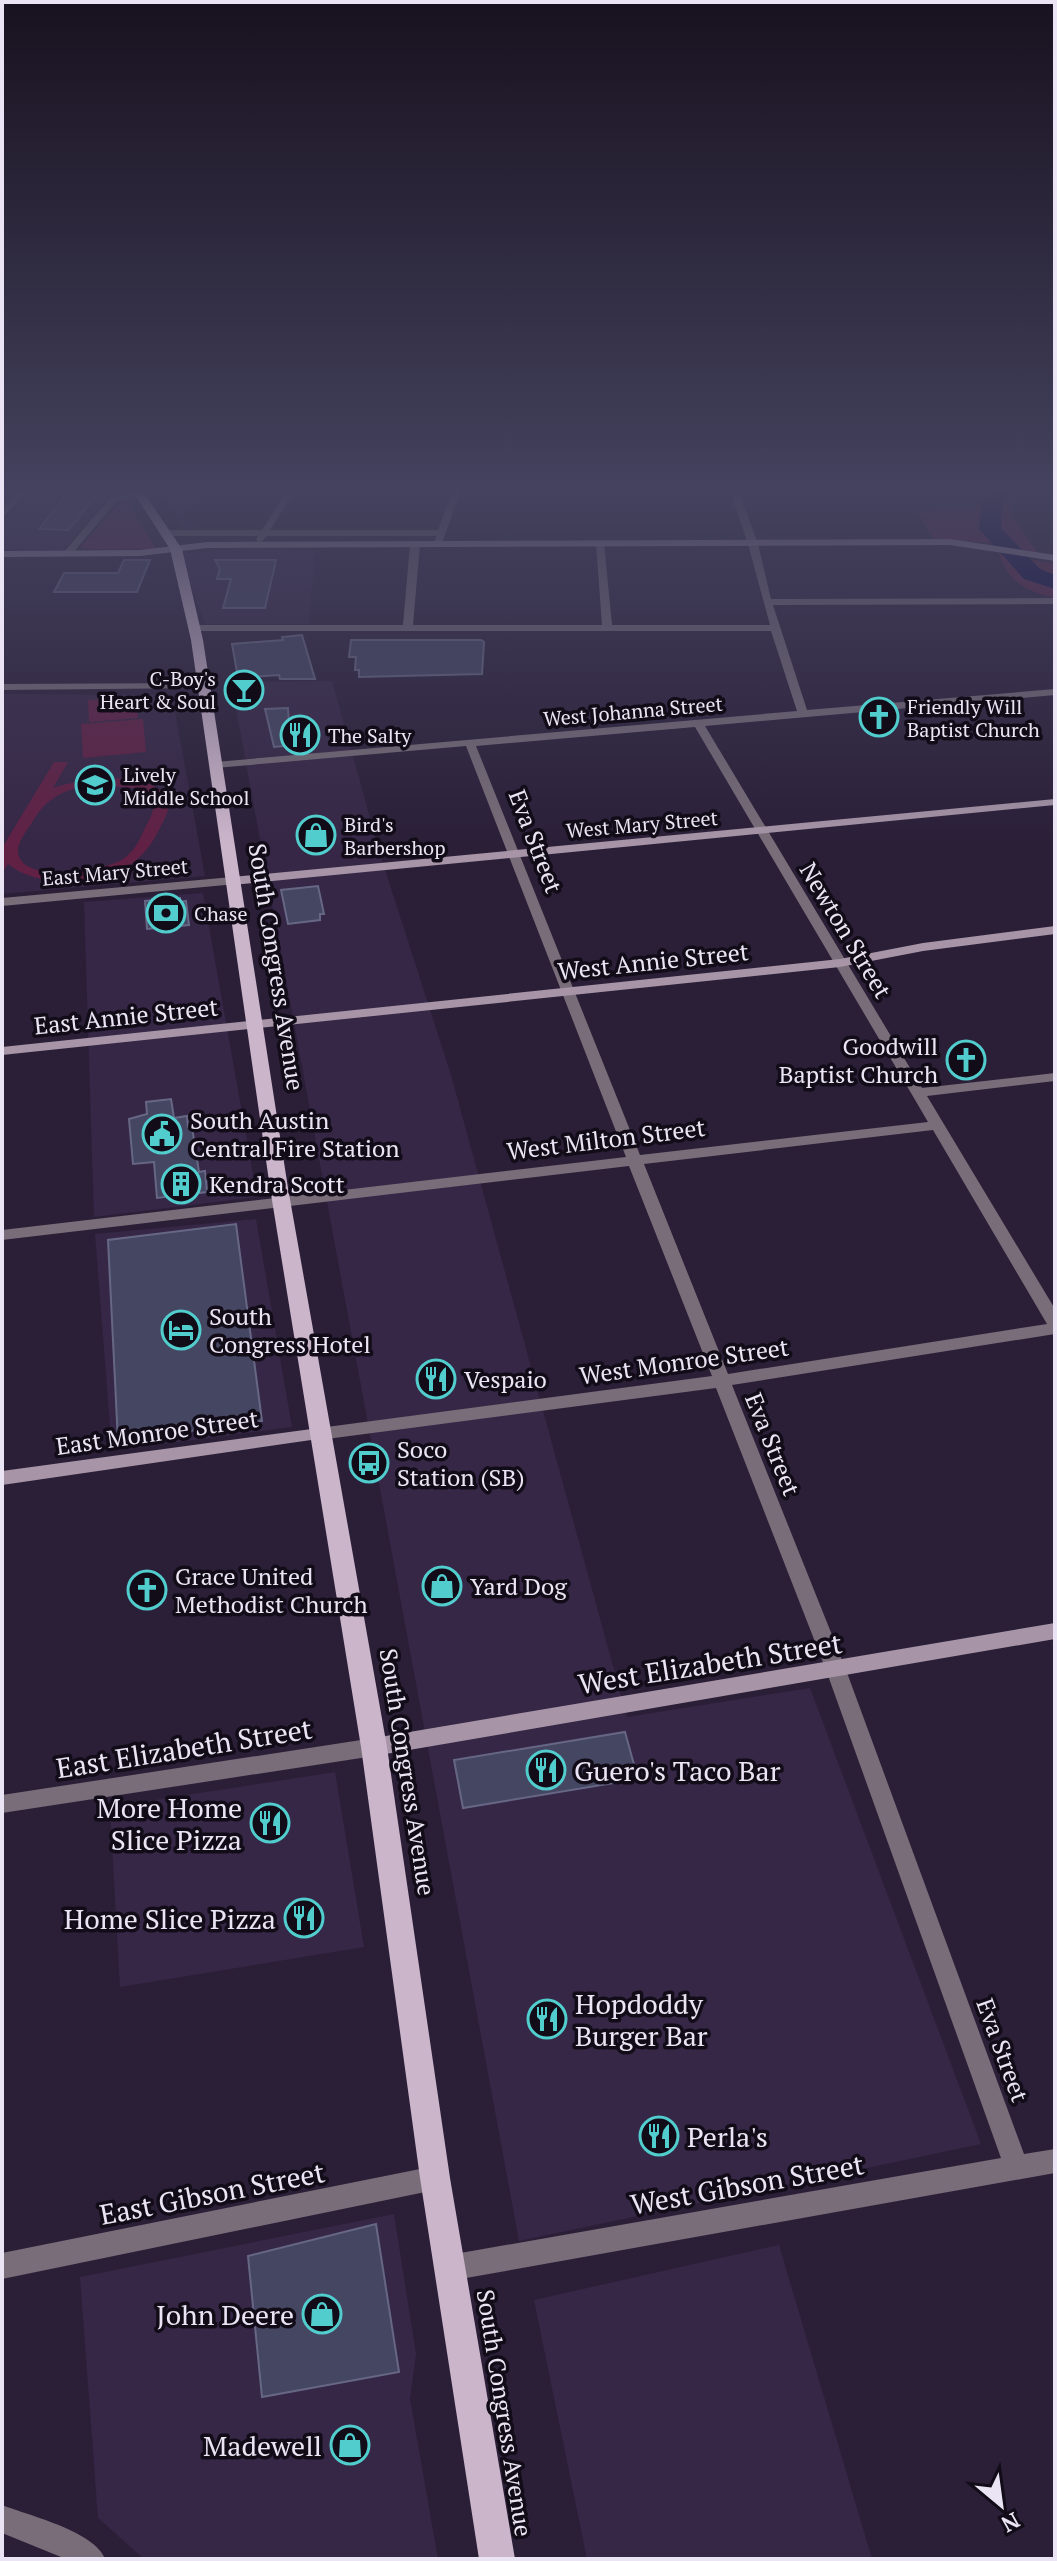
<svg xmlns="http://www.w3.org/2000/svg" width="1057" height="2561" font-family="'PT Serif',serif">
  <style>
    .built { fill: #362746 }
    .green { fill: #602145; fill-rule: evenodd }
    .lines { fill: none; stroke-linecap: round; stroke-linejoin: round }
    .river { fill: #000342; fill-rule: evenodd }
    .building { fill: #454662; stroke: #666785; stroke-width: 2 }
    .street { fill: #786d78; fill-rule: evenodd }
    .secondary { fill: #a795a7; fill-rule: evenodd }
    .primary { fill: #cbb5cb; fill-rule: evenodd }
    .labels { text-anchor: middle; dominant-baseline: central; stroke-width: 7; stroke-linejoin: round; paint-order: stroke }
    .far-poi-label { font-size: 20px; fill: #ebe4f4; stroke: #110c17; text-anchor: start }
    .far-street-label { font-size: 20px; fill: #ebe4f4; stroke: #110c17 }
    .street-label { font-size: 24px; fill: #ebe4f4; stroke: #110c17 }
    .poi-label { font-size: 24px; fill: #ebe4f4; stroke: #110c17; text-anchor: start }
    .near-street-label { font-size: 28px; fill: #ebe4f4; stroke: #110c17 }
    .near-poi-label { font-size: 28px; fill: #ebe4f4; stroke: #110c17; text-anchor: end }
  </style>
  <rect width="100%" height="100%" fill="#2b1f38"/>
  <g class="built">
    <polygon points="35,487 115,487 63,550 2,549 2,523"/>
    <polygon points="157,487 205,487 184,517 197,529 185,529"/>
    <polygon points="244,548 315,550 309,624 205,624 180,554"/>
    <polygon points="332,681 381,857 451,1075 627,1717 810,1688 981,2144 519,2241 231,682"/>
    <polygon points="2,694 172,695 205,876 2,894"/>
    <polygon points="203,893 257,1197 94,1217 84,902"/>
    <polygon points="256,1219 292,1427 112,1451 95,1234"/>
    <polygon points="335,1772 364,1947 120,1987 110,1807"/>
    <polygon points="394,2214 416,2354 410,2399 438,2559 144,2559 98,2518 80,2277"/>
    <polygon points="779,2245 872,2559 587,2559 534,2300"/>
  </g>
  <g class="green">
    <polygon points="992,487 1020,487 1013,493 1011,514 1038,553 1000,544 933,538 916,511 972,510"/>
    <polygon points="123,499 126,500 156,549 84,549 81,546"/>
    <path d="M999 554 1055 564V598C1024 590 1011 584 999 554Z"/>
    <polygon points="136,697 138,718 89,722 88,700"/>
    <polygon points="143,719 146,752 83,758 81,724"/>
    <path d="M54 762H68L53 788C79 779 153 767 167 800 171 809 164 820 160 828 140 869 110 881 65 881 45 881 24 877 8 864L2 873V848ZM93 785 134 788 153 801C155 812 149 820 144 830 139 841 134 852 123 859 105 871 16 886 18 849 19 840 28 829 33 821 47 797 65 789 93 785Z"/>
  </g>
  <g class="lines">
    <polygon class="river" points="998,487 1021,487 1002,502 1001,528 1040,569 1055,575 1055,589 1024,579 979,529 982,500"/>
  </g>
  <g class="building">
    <polygon points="68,492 97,494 69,530 39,529"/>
    <polygon points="124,560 150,560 137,592 54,592 64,573 118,573"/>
    <polygon points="215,560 276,560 265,608 223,608 231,579 217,579 220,569"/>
    <polygon points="302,635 315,679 280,679 279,675 238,678 232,644 283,640 282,637"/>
    <polygon points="351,640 481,640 484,642 482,674 359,677 359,670 355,670 356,657 349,657"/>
    <polygon points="288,708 289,724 310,723 316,743 274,747 265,709"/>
    <polygon points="318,886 324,914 320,914 320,920 288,924 281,890"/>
    <polygon points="180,898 180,902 186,901 189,925 147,929 145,901"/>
    <polygon points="171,1099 174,1118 187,1116 188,1127 192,1127 199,1172 205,1171 207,1192 157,1198 154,1162 133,1164 129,1119 147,1114 146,1102"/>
    <polygon points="236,1224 262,1421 118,1441 108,1240"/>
    <polygon points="625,1732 638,1779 463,1808 454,1760"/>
    <polygon points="376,2224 399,2372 262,2397 248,2256"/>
  </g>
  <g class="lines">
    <g class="street">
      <polygon points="23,487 31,487 2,518 2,510"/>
      <polygon points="289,487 297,487 270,530 438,530 454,487 462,487 442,543 438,546 434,543 436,536 267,536 260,543 256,540 258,536 166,536 162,533 166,530 262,530"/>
      <path d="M729 487H737L758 544 771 599 1055 598V604L773 605 807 710 1055 689V695L705 726 922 1088 1055 1073V1081L927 1096 1055 1309V1334L732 1385 846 1670 1024 2154 1055 2149V2173L449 2281 440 2277 436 2268 440 2259 449 2255 1001 2158 826 1670 716 1388 319 1440 313 1438 310 1434 313 1430 319 1428 712 1376 629 1166 2 1240V1230L626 1157 466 746 215 768 209 765 215 762 797 711 771 631H194L189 628 194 625H403L410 544 415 541 420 544 413 625H602L596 543 600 540 604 543 612 625H770L748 544ZM695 727 911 1093 928 1122 640 1155 476 746ZM933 1130 1047 1324 728 1374 644 1164Z"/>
      <polygon points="140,491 144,494 143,496 117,501 70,556 64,556 64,552 111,497"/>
      <polygon points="208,683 209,685 204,688 2,690 2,684"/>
      <polygon points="232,877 236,878 236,884 2,906 2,898"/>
      <polygon points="374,1738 381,1741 384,1747 381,1753 374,1756 2,1813 2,1795"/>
      <polygon points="435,2166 444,2169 447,2178 444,2187 435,2190 2,2279 2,2253"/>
      <path d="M2 2505C30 2516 94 2531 105 2559H66L2 2533Z"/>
    </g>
    <g class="secondary">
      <polygon points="950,539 1055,555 1055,561 950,545 207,548 140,556 2,557 2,551 140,550 207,542"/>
      <polygon points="1055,799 1055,805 232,885 226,881 232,877"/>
      <polygon points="1055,926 1055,934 923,951 840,967 2,1055 2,1047 840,959 923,943"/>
      <polygon points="319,1428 325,1430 328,1434 325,1438 2,1485 2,1471"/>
      <polygon points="1055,1623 1055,1639 374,1756 367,1753 364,1747 367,1741 374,1738"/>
    </g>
    <polygon class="primary" points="130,487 140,487 182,549 203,640 288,1188 387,1747 450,2178 515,2559 479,2559 420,2178 361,1747 270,1188 191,640 170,549"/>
  </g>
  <linearGradient id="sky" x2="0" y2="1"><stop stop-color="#18111f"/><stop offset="0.58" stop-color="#44425e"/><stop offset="1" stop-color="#44425e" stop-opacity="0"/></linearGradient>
  <rect width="1057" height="845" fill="url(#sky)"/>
  <defs>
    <g id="bar-ring" transform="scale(2)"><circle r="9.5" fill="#110c17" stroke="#52cdce" stroke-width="1.5"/><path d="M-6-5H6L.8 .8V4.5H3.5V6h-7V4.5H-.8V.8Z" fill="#52cdce"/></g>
    <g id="church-ring" transform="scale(2)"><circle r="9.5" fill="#110c17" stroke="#52cdce" stroke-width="1.5"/><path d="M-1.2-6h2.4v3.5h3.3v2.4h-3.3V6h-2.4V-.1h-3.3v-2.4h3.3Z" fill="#52cdce"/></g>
    <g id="restaurant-ring" transform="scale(2)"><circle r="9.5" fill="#110c17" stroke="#52cdce" stroke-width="1.5"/><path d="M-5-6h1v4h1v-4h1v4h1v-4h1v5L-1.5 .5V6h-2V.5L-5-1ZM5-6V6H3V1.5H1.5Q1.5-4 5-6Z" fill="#52cdce"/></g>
    <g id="school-ring" transform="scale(2)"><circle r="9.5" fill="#110c17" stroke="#52cdce" stroke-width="1.5"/><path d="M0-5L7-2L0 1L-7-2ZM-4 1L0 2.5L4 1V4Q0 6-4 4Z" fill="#52cdce"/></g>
    <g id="shop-ring" transform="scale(2)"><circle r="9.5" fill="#110c17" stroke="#52cdce" stroke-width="1.5"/><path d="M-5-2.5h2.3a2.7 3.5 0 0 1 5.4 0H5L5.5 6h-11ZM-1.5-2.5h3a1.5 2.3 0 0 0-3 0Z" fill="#52cdce"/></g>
    <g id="bank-ring" transform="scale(2)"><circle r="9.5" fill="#110c17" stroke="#52cdce" stroke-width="1.5"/><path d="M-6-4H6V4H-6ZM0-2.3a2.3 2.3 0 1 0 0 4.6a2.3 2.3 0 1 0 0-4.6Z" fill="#52cdce"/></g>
    <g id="civic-ring" transform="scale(2)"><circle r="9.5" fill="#110c17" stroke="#52cdce" stroke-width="1.5"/><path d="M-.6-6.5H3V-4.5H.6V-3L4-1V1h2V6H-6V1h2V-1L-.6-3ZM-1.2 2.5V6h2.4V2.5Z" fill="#52cdce"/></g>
    <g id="building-ring" transform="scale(2)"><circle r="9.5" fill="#110c17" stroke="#52cdce" stroke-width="1.5"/><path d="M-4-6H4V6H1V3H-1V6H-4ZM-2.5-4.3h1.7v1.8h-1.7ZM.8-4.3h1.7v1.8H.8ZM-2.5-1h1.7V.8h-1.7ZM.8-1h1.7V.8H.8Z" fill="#52cdce"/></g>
    <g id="hotel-ring" transform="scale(2)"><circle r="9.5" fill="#110c17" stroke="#52cdce" stroke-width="1.5"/><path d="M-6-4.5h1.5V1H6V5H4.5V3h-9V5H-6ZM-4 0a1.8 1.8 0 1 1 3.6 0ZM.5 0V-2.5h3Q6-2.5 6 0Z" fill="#52cdce"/></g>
    <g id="bus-ring" transform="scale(2)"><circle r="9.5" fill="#110c17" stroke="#52cdce" stroke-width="1.5"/><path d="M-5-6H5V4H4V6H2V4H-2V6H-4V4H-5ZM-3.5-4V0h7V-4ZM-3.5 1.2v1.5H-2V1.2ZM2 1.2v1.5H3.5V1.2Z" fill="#52cdce"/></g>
  </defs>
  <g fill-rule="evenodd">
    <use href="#bar-ring" x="244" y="690"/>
    <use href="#church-ring" x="879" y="717"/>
    <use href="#restaurant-ring" x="300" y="735"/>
    <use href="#school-ring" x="95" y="785"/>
    <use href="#shop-ring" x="316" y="835"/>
    <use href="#bank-ring" x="166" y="913"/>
    <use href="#church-ring" x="966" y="1060"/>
    <use href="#civic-ring" x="162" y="1134"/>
    <use href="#building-ring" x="181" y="1184"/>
    <use href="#hotel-ring" x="181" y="1330"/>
    <use href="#restaurant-ring" x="436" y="1379"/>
    <use href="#bus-ring" x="369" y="1463"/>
    <use href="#shop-ring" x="442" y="1586"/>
    <use href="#church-ring" x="147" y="1590"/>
    <use href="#restaurant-ring" x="546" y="1770"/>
    <use href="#restaurant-ring" x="270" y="1823"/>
    <use href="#restaurant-ring" x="304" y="1918"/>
    <use href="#restaurant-ring" x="547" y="2019"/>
    <use href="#restaurant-ring" x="659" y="2136"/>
    <use href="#shop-ring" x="322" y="2314"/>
    <use href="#shop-ring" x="350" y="2445"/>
  </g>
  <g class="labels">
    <g class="far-poi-label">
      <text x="216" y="678" text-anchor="end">C-Boy's<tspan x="216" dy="23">Heart &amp; Soul</tspan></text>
      <text x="907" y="706">Friendly Will<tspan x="907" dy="23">Baptist Church</tspan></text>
      <text x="328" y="735">The Salty</text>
      <text x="123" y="774">Lively<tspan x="123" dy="23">Middle School</tspan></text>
      <text x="344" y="824">Bird's<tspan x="344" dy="23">Barbershop</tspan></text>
      <text x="194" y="913">Chase</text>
    </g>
    <g class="far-street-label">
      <text transform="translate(633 711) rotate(-5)">West Johanna Street</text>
      <text transform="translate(642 824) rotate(-5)">West Mary Street</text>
      <text transform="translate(115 872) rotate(-5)">East Mary Street</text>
    </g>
    <g class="street-label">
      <text transform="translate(536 841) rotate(69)">Eva Street</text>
      <text transform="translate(846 930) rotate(59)">Newton Street</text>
      <text transform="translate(653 961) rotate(-6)">West Annie Street</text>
      <text transform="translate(277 967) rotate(81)">South Congress Avenue</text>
      <text transform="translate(126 1016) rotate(-6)">East Annie Street</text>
      <text transform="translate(606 1139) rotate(-7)">West Milton Street</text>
      <text transform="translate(684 1361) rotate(-8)">West Monroe Street</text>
      <text transform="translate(157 1432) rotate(-8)">East Monroe Street</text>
      <text transform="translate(773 1444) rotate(68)">Eva Street</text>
      <text transform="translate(408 1772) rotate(81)">South Congress Avenue</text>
      <text transform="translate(1003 2050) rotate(70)">Eva Street</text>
      <text transform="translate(505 2413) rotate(81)">South Congress Avenue</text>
    </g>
    <g class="poi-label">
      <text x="938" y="1046" text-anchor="end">Goodwill<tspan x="938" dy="28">Baptist Church</tspan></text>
      <text x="190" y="1120">South Austin<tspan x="190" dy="28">Central Fire Station</tspan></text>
      <text x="209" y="1184">Kendra Scott</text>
      <text x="209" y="1316">South<tspan x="209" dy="28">Congress Hotel</tspan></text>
      <text x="464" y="1379">Vespaio</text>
      <text x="397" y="1449">Soco<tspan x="397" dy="28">Station (SB)</tspan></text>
      <text x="175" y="1576">Grace United<tspan x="175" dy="28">Methodist Church</tspan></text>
      <text x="470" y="1586">Yard Dog</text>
    </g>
    <g class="near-street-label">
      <text transform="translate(710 1663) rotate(-9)">West Elizabeth Street</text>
      <text transform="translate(184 1748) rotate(-9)">East Elizabeth Street</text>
      <text transform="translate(747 2184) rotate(-10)">West Gibson Street</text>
      <text transform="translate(212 2193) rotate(-11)">East Gibson Street</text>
    </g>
    <g class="near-poi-label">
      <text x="574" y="1770" text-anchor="start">Guero's Taco Bar</text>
      <text x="242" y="1807">More Home<tspan x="242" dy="32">Slice Pizza</tspan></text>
      <text x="276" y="1918">Home Slice Pizza</text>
      <text x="575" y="2003" text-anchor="start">Hopdoddy<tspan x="575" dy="32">Burger Bar</tspan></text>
      <text x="687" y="2136" text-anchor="start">Perla's</text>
      <text x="294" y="2314">John Deere</text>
      <text x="322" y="2445">Madewell</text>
    </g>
  </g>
  <rect width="1057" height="2561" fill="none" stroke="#ebe4f4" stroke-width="8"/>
  <g transform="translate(1001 2505) rotate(151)" stroke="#110c17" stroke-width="6" paint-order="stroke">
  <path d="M0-6L14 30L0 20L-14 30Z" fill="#ebe4f4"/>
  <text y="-12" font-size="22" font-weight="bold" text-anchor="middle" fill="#ebe4f4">N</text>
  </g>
</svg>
